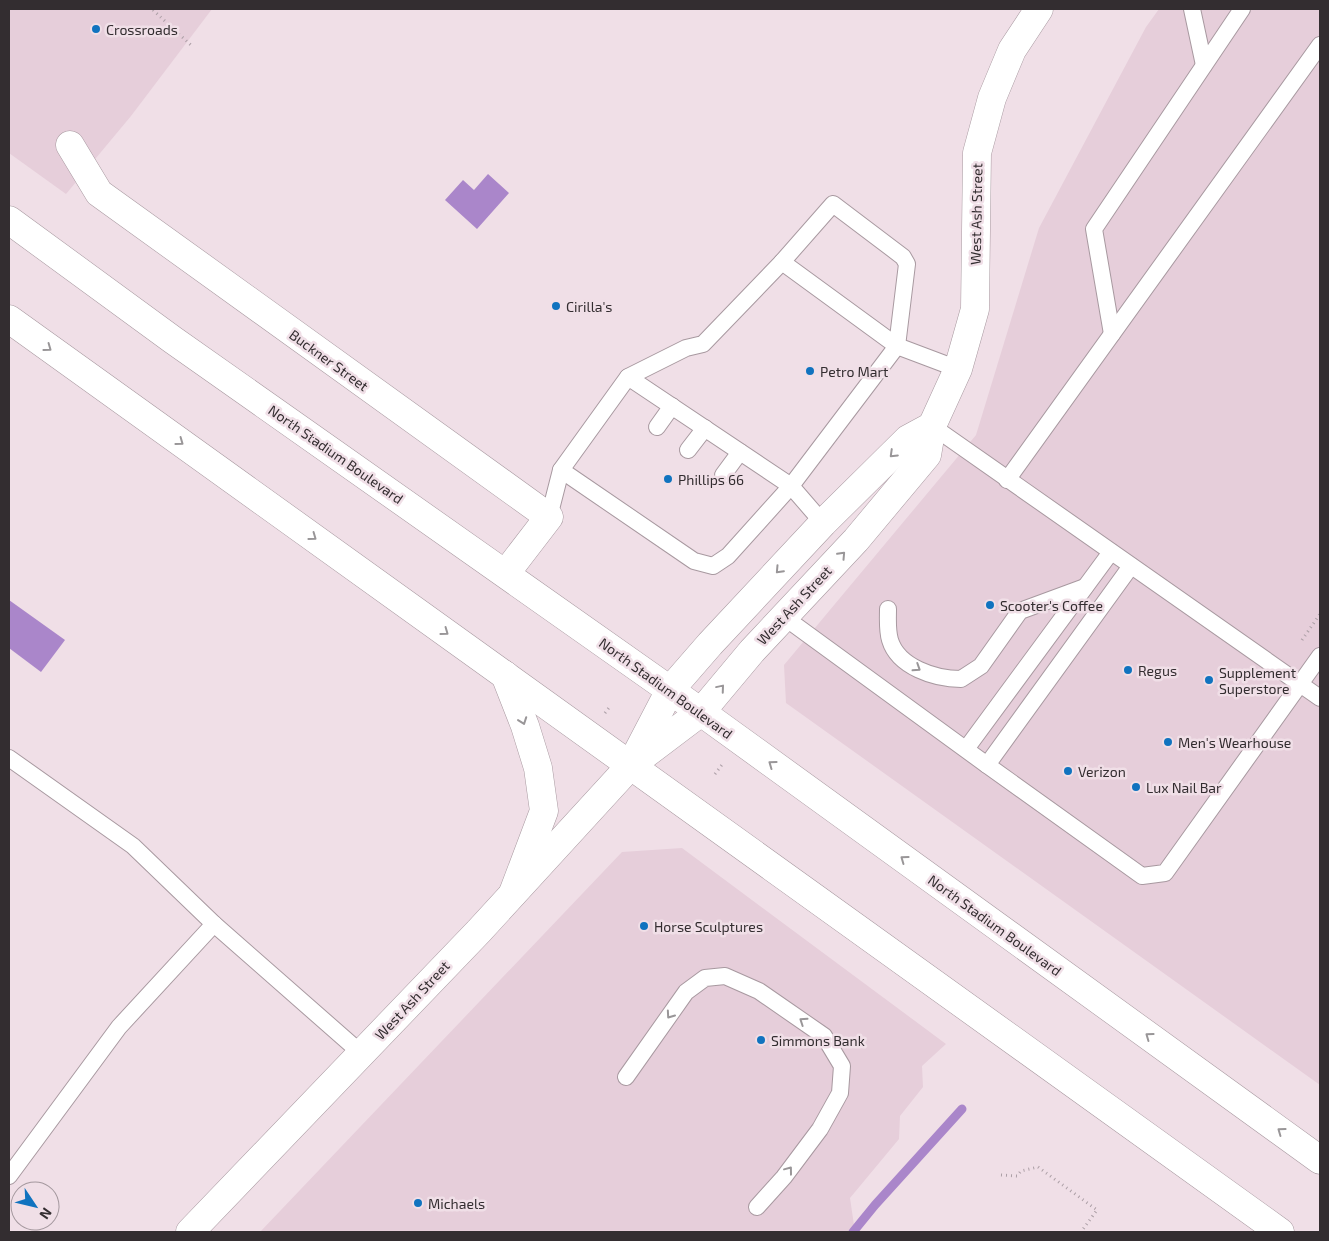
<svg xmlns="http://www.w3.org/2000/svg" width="1329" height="1241" font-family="'Exo 2',sans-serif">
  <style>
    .built { fill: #e6ceda }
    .water { fill: #aa86ca }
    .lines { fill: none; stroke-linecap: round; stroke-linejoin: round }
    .stream { stroke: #aa86ca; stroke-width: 9 }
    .lane-casing { stroke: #a899a0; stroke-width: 18 }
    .street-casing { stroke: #a899a0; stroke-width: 29 }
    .secondary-casing { stroke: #a899a0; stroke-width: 29 }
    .primary-casing { stroke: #a899a0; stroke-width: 29 }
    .path { stroke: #ac9fa6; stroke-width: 3; stroke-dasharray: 1 4; stroke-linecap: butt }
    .lane { stroke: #fff; stroke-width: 16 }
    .street { stroke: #fff; stroke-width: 28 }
    .secondary { stroke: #fff; stroke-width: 28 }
    .primary { stroke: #fff; stroke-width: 28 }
    .oneway { stroke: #999698 }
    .poi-dot { fill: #1073bf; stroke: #f0dfe7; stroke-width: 2 }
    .labels { text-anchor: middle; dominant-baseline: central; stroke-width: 5; stroke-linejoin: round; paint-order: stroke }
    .poi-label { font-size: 14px; fill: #332d30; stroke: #f0dfe7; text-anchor: start }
    .street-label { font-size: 14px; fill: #332d30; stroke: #f0dfe7 }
  </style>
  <rect width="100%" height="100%" fill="#f0dfe7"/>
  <g class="built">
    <polygon points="9,9 212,9 131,116 66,194 9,153"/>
    <polygon points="1159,9 1320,9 1320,1085 786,703 784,665 976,435 1039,228 1146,27"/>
    <polygon points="682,848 946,1044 922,1066 923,1087 900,1116 899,1139 850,1198 855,1232 260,1232 622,852"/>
  </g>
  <g class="water">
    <polygon points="488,174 509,193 477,229 445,200 463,180 474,190"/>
    <polygon points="9,600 65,640 41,672 9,648"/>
  </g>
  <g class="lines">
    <polyline class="stream" points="853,1232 875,1205 962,1109"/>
    <g class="lane-casing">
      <g id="lane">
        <polyline points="1192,9 1204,65"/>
        <polyline points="782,262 897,346 958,369"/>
        <polyline points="1112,334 1094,229 1242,9"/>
        <polyline points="932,426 1320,698"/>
        <polyline points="657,427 672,406"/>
        <polyline points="688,450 705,428"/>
        <polyline points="561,470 694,561 713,566 728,556 791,486 897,346 907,264 903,257 833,204 782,262 703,344 686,348 628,377"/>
        <polyline points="723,475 740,452"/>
        <polyline points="1007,480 1320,45"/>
        <polyline points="549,517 561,470 628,377 791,486 823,523"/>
        <polyline points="1131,566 987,765 1142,876 1165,873 1320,656"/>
        <path d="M888 609C888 619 887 630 890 640 898 667 935 679 961 679L981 666 1020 611 1085 587"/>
        <polyline points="784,617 987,765"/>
        <polyline points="966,749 1111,552"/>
        <polyline points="9,758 133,846 214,924 362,1054"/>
        <polyline points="626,1077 686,992 705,978 725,976 759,991 824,1036 842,1066 840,1093 820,1129 784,1177 757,1207"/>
        <polyline points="9,1176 119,1027 214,924"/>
      </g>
    </g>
    <g class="street-casing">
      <polyline id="street" points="70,145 99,193 549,517 506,573"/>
    </g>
    <g class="secondary-casing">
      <g id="secondary">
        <polyline points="634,759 670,690 710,644 823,523 908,439 932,426"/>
        <polyline points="190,1232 479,931 631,765 701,712 752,651 856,540 927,455 932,426 958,369 975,309 977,153 992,98 1012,50 1039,9"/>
      </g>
    </g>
    <g class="primary-casing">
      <g id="primary">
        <polyline points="9,220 173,340 701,712 1320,1160"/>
        <polyline points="9,319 1280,1232"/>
        <polyline points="505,675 525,726 538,768 544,811 513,893"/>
      </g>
    </g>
    <g class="path">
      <polyline points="153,10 193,47"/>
      <polyline points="1302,640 1320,614"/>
      <polyline points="605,713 611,705"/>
      <polyline points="715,774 724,762"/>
      <polyline points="1001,1175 1017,1176 1021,1171 1038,1167 1097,1210 1081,1232"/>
    </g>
    <use href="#lane" class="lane"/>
    <use href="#street" class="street"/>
    <use href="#secondary" class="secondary"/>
    <use href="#primary" class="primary"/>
  </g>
  <defs><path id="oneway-chevron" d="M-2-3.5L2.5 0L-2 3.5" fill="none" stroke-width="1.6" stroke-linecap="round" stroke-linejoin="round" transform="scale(1.25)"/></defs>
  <g class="oneway">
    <use href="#oneway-chevron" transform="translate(48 348) rotate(36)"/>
    <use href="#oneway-chevron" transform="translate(180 442) rotate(36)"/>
    <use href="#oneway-chevron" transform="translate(893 454) rotate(136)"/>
    <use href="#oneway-chevron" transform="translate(313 537) rotate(36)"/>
    <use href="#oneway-chevron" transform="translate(842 555) rotate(-47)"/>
    <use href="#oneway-chevron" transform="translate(779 570) rotate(133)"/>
    <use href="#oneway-chevron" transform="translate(445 632) rotate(36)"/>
    <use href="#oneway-chevron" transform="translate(917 668) rotate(33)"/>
    <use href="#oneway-chevron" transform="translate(721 688) rotate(-50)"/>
    <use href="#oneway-chevron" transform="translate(523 721) rotate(70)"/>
    <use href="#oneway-chevron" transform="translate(772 764) rotate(-144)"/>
    <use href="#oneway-chevron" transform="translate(904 859) rotate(-144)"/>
    <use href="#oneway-chevron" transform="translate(670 1015) rotate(125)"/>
    <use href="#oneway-chevron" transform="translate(803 1021) rotate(-146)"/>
    <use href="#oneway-chevron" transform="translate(1149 1036) rotate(-144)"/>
    <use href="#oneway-chevron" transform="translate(1281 1131) rotate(-144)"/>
    <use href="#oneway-chevron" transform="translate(789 1170) rotate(-53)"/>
  </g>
  <g class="poi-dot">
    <circle cx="96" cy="29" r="5"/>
    <circle cx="556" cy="306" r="5"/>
    <circle cx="810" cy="371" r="5"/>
    <circle cx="668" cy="479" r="5"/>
    <circle cx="990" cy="605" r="5"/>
    <circle cx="1128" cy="670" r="5"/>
    <circle cx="1209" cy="680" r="5"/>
    <circle cx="1168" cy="742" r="5"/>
    <circle cx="1068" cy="771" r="5"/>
    <circle cx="1136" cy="787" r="5"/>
    <circle cx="644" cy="926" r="5"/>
    <circle cx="761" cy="1040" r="5"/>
    <circle cx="418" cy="1203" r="5"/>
  </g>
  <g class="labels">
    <g class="poi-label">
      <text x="106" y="29">Crossroads</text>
      <text x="566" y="306">Cirilla's</text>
      <text x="820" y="371">Petro Mart</text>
      <text x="678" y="479">Phillips 66</text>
      <text x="1000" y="605">Scooter's Coffee</text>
      <text x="1138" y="670">Regus</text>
      <text x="1219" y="672">Supplement<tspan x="1219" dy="16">Superstore</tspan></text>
      <text x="1178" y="742">Men's Wearhouse</text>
      <text x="1078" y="771">Verizon</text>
      <text x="1146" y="787">Lux Nail Bar</text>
      <text x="654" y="926">Horse Sculptures</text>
      <text x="771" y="1040">Simmons Bank</text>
      <text x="428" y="1203">Michaels</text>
    </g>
    <g class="street-label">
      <text transform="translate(976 214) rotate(-89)">West Ash Street</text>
      <text transform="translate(329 360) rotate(36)">Buckner Street</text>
      <text transform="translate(336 454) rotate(35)">North Stadium Boulevard</text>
      <text transform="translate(794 605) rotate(-47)">West Ash Street</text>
      <text transform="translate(666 688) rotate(36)">North Stadium Boulevard</text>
      <text transform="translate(995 925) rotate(36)">North Stadium Boulevard</text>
      <text transform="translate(412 1000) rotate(-47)">West Ash Street</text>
    </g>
  </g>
  <rect width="1329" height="1241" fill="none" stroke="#332d30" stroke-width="20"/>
  <g transform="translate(35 1206) rotate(125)"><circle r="24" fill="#f0dfe7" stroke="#a4989e"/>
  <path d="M0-4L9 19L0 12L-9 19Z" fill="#1073bf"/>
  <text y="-8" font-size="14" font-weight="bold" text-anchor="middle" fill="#332d30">N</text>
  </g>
</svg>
